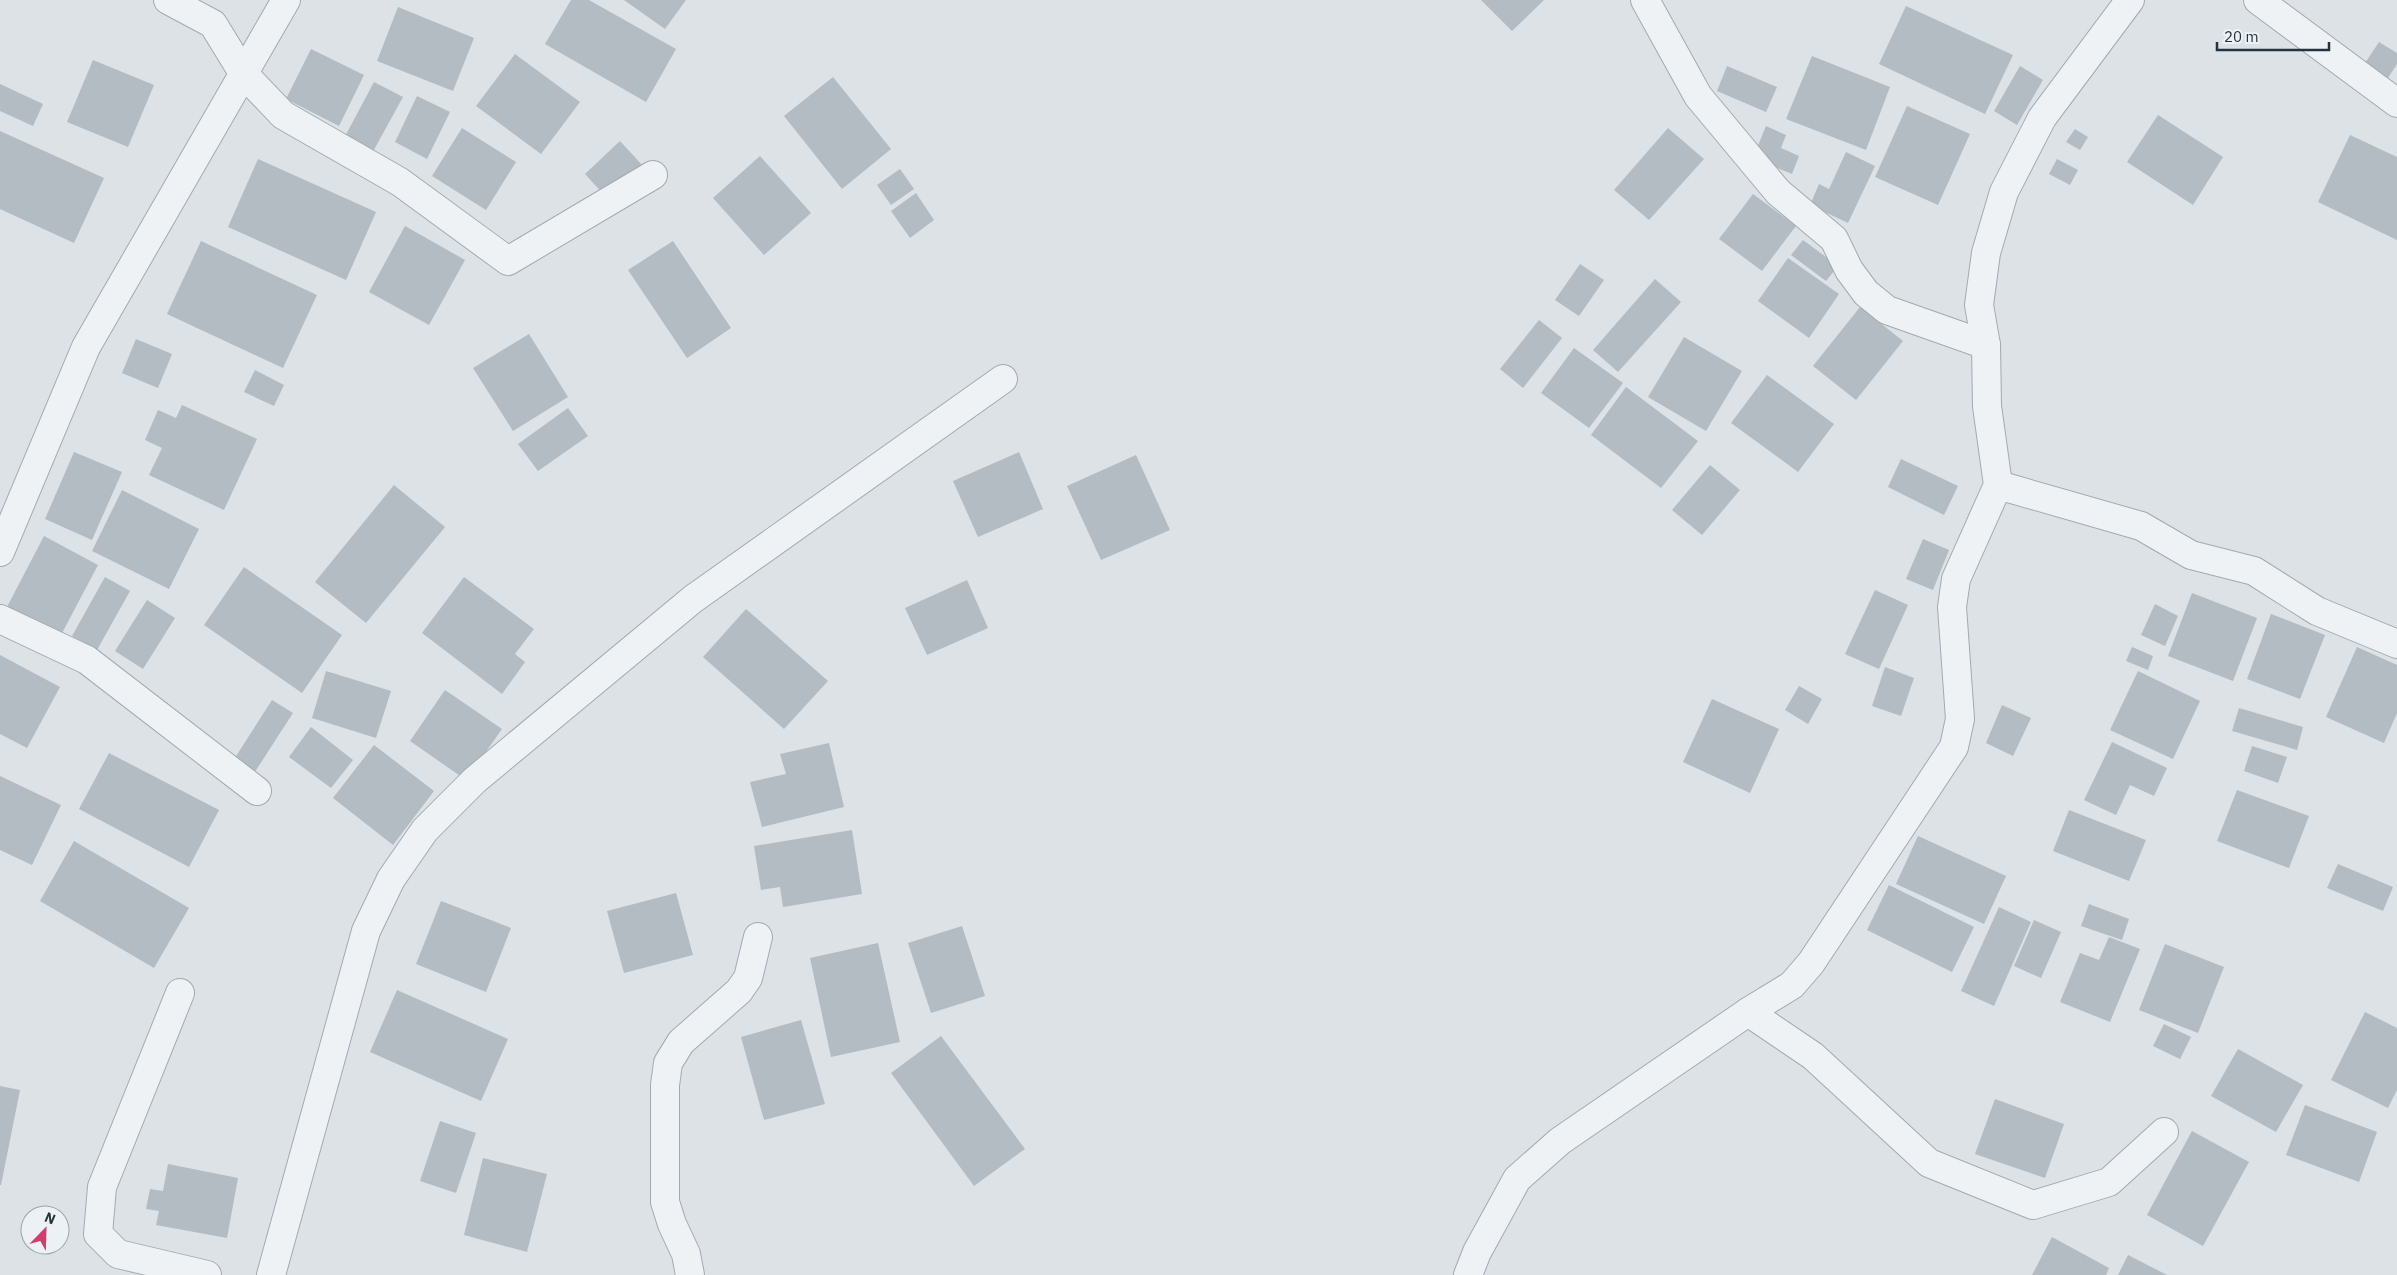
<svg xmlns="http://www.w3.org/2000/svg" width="2397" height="1275" font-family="'IBM Plex Sans',sans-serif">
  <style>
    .building { fill: #b3bcc3 }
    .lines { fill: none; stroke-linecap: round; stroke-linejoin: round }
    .street-casing { stroke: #a2aab0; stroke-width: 30 }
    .street { stroke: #eff2f5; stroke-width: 28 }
  </style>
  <rect width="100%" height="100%" fill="#dce2e6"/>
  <g class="building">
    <polygon points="571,0 589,0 676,49 646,102 545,44"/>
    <polygon points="624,0 686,0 665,29"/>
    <polygon points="1481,0 1544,0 1512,31"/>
    <polygon points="1906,6 2013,55 1985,114 1879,64"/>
    <polygon points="398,7 474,38 453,91 377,61"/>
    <polygon points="2379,42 2397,53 2397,64 2386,81 2363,66"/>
    <polygon points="311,49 364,75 339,126 286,99"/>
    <polygon points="515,54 580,102 541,154 476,106"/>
    <polygon points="1812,56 1890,87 1866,150 1786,119"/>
    <polygon points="93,60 154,85 128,147 67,122"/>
    <polygon points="1727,66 1777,87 1766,112 1717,91"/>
    <polygon points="2020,66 2043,80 2017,125 1994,111"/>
    <polygon points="833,77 891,149 842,189 784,116"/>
    <polygon points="374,82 403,97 370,157 342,142"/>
    <polygon points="0,84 43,104 33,126 0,111"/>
    <polygon points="417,96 450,112 427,159 395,142"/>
    <polygon points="1907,106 1970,134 1938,205 1875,177"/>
    <polygon points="2158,115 2223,157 2193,205 2127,162"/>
    <polygon points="1766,126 1786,135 1781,148 1799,156 1792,174 1753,158"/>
    <polygon points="462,128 516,162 486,210 432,176"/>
    <polygon points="1668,128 1704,159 1649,220 1614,190"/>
    <polygon points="2075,129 2088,137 2080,150 2066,142"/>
    <polygon points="0,131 104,178 74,243 0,209"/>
    <polygon points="2350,135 2397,157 2397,240 2318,202"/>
    <polygon points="620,141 642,165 606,197 585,174"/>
    <polygon points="1846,152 1875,166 1848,223 1810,205 1819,184 1829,189"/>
    <polygon points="760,156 811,213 764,255 713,198"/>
    <polygon points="258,159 376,212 346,280 228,227"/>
    <polygon points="2057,159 2078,170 2070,185 2049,174"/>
    <polygon points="900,169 914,189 891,205 877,185"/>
    <polygon points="916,193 934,220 910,238 891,211"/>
    <polygon points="1753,194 1796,226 1762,271 1719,239"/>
    <polygon points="405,226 465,260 429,325 369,292"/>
    <polygon points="1803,240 1838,266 1826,281 1791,255"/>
    <polygon points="201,241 317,295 283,368 167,314"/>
    <polygon points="673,241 731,328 687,358 628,270"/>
    <polygon points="1788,258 1839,294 1809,338 1758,301"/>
    <polygon points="1580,264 1604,280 1579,316 1555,300"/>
    <polygon points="1655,279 1681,302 1618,372 1593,350"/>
    <polygon points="1860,307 1903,341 1856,400 1813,366"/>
    <polygon points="1539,320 1562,338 1523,388 1500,369"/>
    <polygon points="529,334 568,397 513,431 473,368"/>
    <polygon points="1684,337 1742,371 1706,431 1648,397"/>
    <polygon points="136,339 172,354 158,388 122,373"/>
    <polygon points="1574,348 1623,383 1589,428 1541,393"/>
    <polygon points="255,370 284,385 274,406 244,392"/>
    <polygon points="1767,375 1834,424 1798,472 1731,423"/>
    <polygon points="1626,387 1698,441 1661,488 1591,435"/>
    <polygon points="182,405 257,439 224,510 149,475 162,448 145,440 158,410 176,418"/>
    <polygon points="568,408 588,436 538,471 518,444"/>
    <polygon points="74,452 122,472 92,540 45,519"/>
    <polygon points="1019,452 1043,509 978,537 953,481"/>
    <polygon points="1136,455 1170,530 1101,560 1067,486"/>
    <polygon points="1901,459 1958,486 1944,515 1888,487"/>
    <polygon points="1710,465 1740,490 1702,535 1672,510"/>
    <polygon points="394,485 445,527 366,623 315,582"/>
    <polygon points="122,490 199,529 169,589 92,551"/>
    <polygon points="44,536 98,565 61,635 7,607"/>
    <polygon points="1923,539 1949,550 1933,590 1906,579"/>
    <polygon points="244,567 342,635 302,693 204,625"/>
    <polygon points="105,577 130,591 97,650 72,636"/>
    <polygon points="464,577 534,629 515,654 525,662 502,694 422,633"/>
    <polygon points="967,580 988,628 927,655 905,608"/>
    <polygon points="1875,590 1908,605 1879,669 1845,654"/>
    <polygon points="2192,593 2257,618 2233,681 2168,656"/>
    <polygon points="147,600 175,618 143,669 115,651"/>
    <polygon points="2155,604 2178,616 2165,646 2141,635"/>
    <polygon points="746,609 828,681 784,729 703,657"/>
    <polygon points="2271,614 2325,635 2300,699 2247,679"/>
    <polygon points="2132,647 2153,656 2148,670 2126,661"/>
    <polygon points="2357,647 2397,665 2397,713 2384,743 2326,717"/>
    <polygon points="0,655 60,687 27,748 0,734"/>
    <polygon points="1885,667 1914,678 1901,716 1872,706"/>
    <polygon points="326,671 391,691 376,738 312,718"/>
    <polygon points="2138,671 2200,701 2173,759 2110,730"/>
    <polygon points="1799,686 1822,699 1808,724 1785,710"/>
    <polygon points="445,690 502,729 466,780 410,741"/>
    <polygon points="1712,699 1779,729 1750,793 1683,762"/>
    <polygon points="272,700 293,713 251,778 231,764"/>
    <polygon points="2002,705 2031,718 2013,756 1986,743"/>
    <polygon points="2239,708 2303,727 2297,750 2232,731"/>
    <polygon points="311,727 353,760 331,788 289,757"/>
    <polygon points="2112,742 2167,768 2154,796 2130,785 2116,815 2084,800"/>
    <polygon points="829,743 844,807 762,827 750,782 786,774 780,754"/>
    <polygon points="374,745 434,791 393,845 333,798"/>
    <polygon points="2252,746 2287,757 2278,783 2244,771"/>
    <polygon points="109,753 219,810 189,867 79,809"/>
    <polygon points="0,776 61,805 32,865 0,850"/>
    <polygon points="2237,790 2309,816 2289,868 2217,841"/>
    <polygon points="2069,810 2146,840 2129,881 2053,851"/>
    <polygon points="852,830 862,894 783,907 780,887 761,890 754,846"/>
    <polygon points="1918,836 2006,876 1984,924 1896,884"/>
    <polygon points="74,841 189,908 154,968 40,901"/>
    <polygon points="2338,864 2393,887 2383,911 2327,888"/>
    <polygon points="1889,885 1974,927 1952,972 1867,930"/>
    <polygon points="676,893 693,955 624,973 607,911"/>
    <polygon points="441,901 511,928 486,992 416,964"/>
    <polygon points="2089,904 2129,919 2122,940 2081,926"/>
    <polygon points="1999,907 2031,922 1994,1006 1961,991"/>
    <polygon points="2034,920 2061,932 2041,978 2014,966"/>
    <polygon points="962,926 985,996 931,1013 908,943"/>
    <polygon points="2109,937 2140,949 2110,1022 2060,1002 2080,953 2099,960"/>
    <polygon points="878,943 900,1042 831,1057 810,958"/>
    <polygon points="2165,944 2224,967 2198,1033 2139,1010"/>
    <polygon points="397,990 508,1039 481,1101 370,1052"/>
    <polygon points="2365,1012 2397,1028 2397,1090 2388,1108 2331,1080"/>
    <polygon points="801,1020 825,1104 764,1120 741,1037"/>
    <polygon points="2164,1024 2191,1037 2180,1059 2153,1046"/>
    <polygon points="941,1036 1025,1149 974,1186 891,1073"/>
    <polygon points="2238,1049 2303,1085 2276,1132 2211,1096"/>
    <polygon points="0,1086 20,1090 1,1185 0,1185"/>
    <polygon points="1995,1099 2064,1124 2045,1178 1975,1154"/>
    <polygon points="2305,1105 2377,1132 2359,1182 2286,1155"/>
    <polygon points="440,1121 476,1133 456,1193 420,1181"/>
    <polygon points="2192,1131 2249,1162 2203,1246 2147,1215"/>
    <polygon points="483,1158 547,1174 527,1252 464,1235"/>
    <polygon points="168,1164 238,1178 227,1238 156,1225 159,1211 146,1209 150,1189 163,1191"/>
    <polygon points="2052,1237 2109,1268 2106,1275 2032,1275"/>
    <polygon points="2128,1255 2167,1275 2118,1275"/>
  </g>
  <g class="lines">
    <g class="street-casing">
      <g id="street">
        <polyline points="168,0 213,24 243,73 283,115 400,182 508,261 653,175"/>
        <polyline points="1645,0 1698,96 1778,192 1834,239 1849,270 1866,293 1887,310 1986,345"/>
        <polyline points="2258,0 2397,103"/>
        <polyline points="1998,485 2141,526 2191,555 2254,571 2317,611 2397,644"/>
        <polyline points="0,552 86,347 286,0"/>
        <polyline points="0,619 87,660 257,791"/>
        <polyline points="180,993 102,1187 98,1234 118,1254 207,1275"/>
        <polyline points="1748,1012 1813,1056 1929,1163 2033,1205 2109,1182 2164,1132"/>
        <polyline points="271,1275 366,931 391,879 425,830 475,780 693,599 1003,379"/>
        <polyline points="690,1275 686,1254 672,1224 665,1202 665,1085 668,1063 681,1042 739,991 748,978 758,937"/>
        <polyline points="1468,1275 1477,1252 1517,1179 1560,1141 1748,1012 1792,985 1811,963 1954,747 1960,719 1952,607 1956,579 1998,485 1987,406 1986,345 1979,305 1986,253 2004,192 2042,118 2130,0"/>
      </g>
    </g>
    <use href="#street" class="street"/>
  </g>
  <g transform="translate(45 1230) rotate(23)"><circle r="24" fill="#ebf1f4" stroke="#9ca5ab"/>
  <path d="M0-4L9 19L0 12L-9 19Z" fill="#cf3e6c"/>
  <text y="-8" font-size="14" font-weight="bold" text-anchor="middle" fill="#26323d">N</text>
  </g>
  <path d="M2217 42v8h112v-8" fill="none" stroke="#26323d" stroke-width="2.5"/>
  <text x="2224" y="42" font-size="15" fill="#26323d" stroke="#ebf1f4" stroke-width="4" paint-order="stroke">20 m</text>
</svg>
